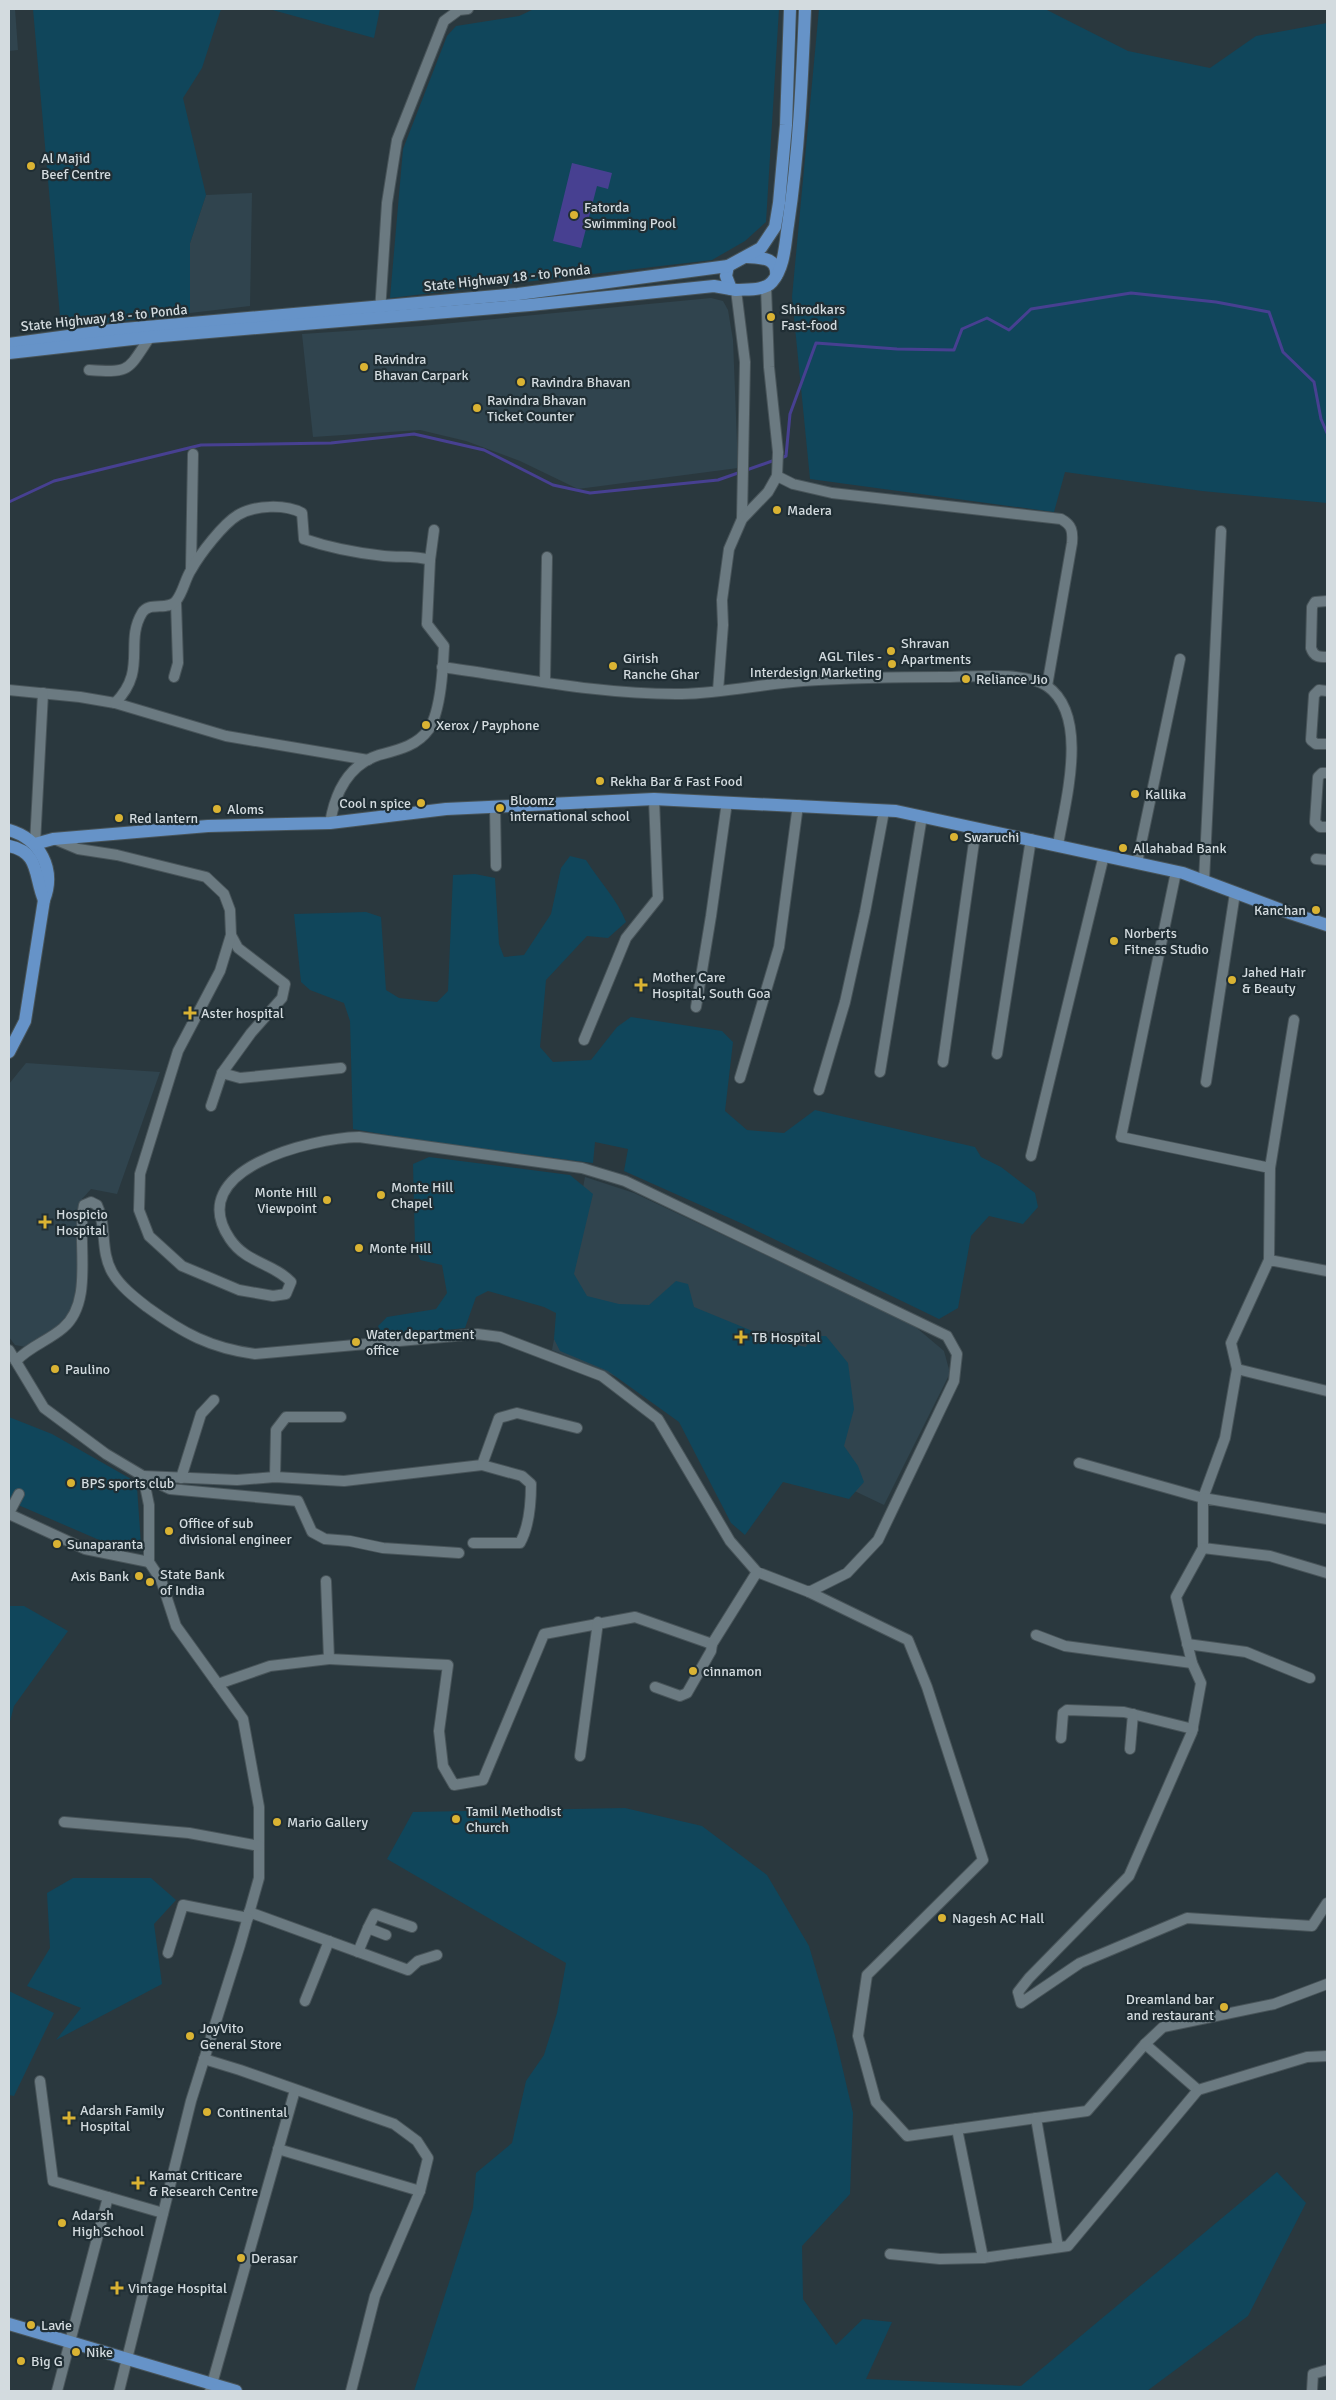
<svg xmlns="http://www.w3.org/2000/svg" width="1336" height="2400" font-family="Signika,sans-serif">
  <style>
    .built { fill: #30444e }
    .green { fill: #10465b }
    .water { fill: #474091 }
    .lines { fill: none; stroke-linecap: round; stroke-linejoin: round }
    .stream { stroke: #474091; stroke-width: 3 }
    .minor-casing { stroke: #485459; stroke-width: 12 }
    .major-casing { stroke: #485459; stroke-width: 14 }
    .minor { stroke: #6b7a81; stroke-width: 10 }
    .major { stroke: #6693c8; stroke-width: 12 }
    .poi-dot { fill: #dab333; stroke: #202e34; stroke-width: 2 }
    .labels { text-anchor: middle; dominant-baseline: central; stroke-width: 4.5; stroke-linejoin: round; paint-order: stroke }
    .poi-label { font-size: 14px; fill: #d3dbdf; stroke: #202e34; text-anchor: start }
    .street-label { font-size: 14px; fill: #d3dbdf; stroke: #202e34 }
  </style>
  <rect width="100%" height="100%" fill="#2a383e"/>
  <g class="built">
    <polygon points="9,9 15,9 18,50 9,51"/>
    <polygon points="252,193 250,306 190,313 190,243 206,195"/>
    <polygon points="711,298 723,301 728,310 733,340 738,468 578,489 520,461 466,441 420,430 313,437 302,334 421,326"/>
    <polygon points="26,1063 160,1072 117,1194 91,1189 82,1199 80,1295 64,1326 31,1348 15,1345 9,1337 9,1084"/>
    <polygon points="585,1177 634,1193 912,1324 944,1351 950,1373 884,1505 781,1456 682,1404 552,1350"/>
  </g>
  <g class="green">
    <polygon points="33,9 221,9 202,68 183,98 206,195 190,243 190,313 61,328"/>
    <polygon points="269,9 380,9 374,38"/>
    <polygon points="534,9 779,9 766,222 745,241 712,260 390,298 403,149 447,36 456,26 519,16"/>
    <polygon points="819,9 1045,9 1128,51 1210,68 1256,36 1327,23 1327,503 1202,491 1065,472 1054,512 810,479 792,297"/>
    <path d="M570 856 586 860C599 881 617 899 626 922L608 938 587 936 546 980 540 1047 553 1062 591 1060 617 1027 631 1017 722 1031 733 1042 725 1111 747 1130 784 1133 815 1110 975 1147 981 1157 1001 1167 1035 1193 1038 1207 1023 1224 989 1216 971 1236 958 1308 939 1319 743 1224 624 1171 628 1149 595 1142 593 1163 427 1142 353 1129 350 1021 344 1003 310 990 301 982 294 914 366 912 381 917 386 990 399 998 437 1002 448 991 453 875 475 874 495 878 499 944 504 957 524 955 551 914 561 868Z"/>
    <polygon points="429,1157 570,1175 593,1194 574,1274 587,1296 619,1304 649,1305 676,1281 688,1284 694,1307 777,1341 806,1347 811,1336 826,1336 848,1363 854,1409 844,1446 858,1466 864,1482 849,1499 783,1482 745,1535 731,1523 679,1422 608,1371 560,1351 554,1339 556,1313 544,1307 488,1291 476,1297 465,1328 383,1337 378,1326 387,1317 436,1309 447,1293 442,1265 420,1260 415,1245 413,1164"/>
    <polygon points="9,1417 52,1434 131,1479 137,1487 141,1545 135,1549 120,1549 9,1501"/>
    <polygon points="9,1606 24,1606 68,1631 14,1706 9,1725"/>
    <polygon points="625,1808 702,1826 767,1875 809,1946 835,2036 853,2113 850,2194 802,2246 803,2299 836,2345 863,2319 892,2322 866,2379 1021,2386 1277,2172 1306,2203 1248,2316 1147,2391 414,2391 473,2208 476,2173 512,2143 526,2081 544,2055 557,2013 566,1963 387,1859 413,1812"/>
    <polygon points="73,1878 151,1878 176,1900 154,1924 162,1984 56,2040 81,2008 27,1986 50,1948 47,1893"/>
    <polygon points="9,1991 54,2013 14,2096 9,2095"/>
  </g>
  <polygon class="water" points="572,163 612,173 608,189 597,186 581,248 553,241"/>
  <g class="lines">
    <g class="stream">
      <polyline points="781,458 786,456 790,414 816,343 897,349 954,350 962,329 987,318 1009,330 1031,309 1131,293 1216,302 1269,312 1283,352 1314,382 1321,419 1327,433"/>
      <polyline points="9,502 54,481 201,445 331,443 414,434 484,450 553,485 590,493 718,480 775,460"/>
    </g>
    <g class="minor-casing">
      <g id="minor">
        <polyline points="736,290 745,362 742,519"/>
        <polyline points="380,312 387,203 397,140 444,21 459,10 468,9"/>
        <path d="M89 370C131 373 127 371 150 337"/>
        <path d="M777 476 793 484 832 493 1061 519C1072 525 1073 531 1072 543L1047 686"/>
        <polyline points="430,560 434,530"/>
        <polyline points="191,569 193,454"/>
        <path d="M1327 601 1315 602 1312 607 1311 648C1314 657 1319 657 1327 657"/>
        <path d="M442 667C521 678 603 695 682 694 723 693 763 684 803 681 849 678 896 677 943 677 970 677 1024 671 1047 686 1090 716 1065 802 1058 845"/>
        <polyline points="174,677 178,663 176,602"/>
        <polyline points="545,681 547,557"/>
        <polyline points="9,690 80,697 115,703 226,736 368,760"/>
        <polyline points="718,691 723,625 722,600 729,549 742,519 768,492 777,476 778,452 769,367 766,287"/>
        <polyline points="1327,691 1319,690 1314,695 1311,740 1316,744 1327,744"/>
        <path d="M115 703C148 670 124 643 142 613 149 601 168 611 176 601 183 593 185 579 191 570 200 554 223 524 238 515 255 505 285 504 302 513L304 539C330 548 357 553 384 556 400 558 414 555 430 560L427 624 444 646C443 668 441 710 429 729 417 746 398 750 379 755 348 765 335 793 330 823"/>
        <polyline points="1327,773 1322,773 1318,777 1315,822 1320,827 1327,827"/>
        <polyline points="495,807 496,866"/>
        <polyline points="54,839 78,849 117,855 206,877 224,894 230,910 231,935 238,948 285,984 282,998 251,1033 222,1073 211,1106"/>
        <polyline points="35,844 43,693"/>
        <polyline points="1316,859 1327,860"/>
        <polyline points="1137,863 1180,659"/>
        <polyline points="1176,872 1121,1137 1270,1168 1294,1020"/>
        <polyline points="1204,881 1221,531"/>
        <polyline points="696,1007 711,916 727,802"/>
        <polyline points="584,1040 626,938 658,898 654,799"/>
        <polyline points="997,1054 1031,839"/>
        <polyline points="943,1062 976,828"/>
        <polyline points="880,1072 922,816"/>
        <polyline points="222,1073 240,1078 341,1068"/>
        <polyline points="740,1078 779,947 798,805"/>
        <polyline points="1206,1082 1235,893"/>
        <polyline points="819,1090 845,1002 865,912 884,811"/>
        <polyline points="1031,1156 1104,855"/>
        <polyline points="1269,1260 1270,1168"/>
        <polyline points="9,1350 44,1408 106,1454 143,1476 149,1505 149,1562 161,1580 176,1626 243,1719 259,1807 259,1878 240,1945 191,2101 119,2391"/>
        <path d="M16 1361C30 1346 48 1341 63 1328 95 1301 76 1240 84 1205L91 1202 97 1205C107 1225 100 1251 112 1272 120 1286 134 1297 147 1307 183 1333 210 1348 255 1354L477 1334 500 1337 602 1376 658 1419 730 1541 757 1572 809 1592 847 1573 878 1540 954 1381 957 1354 947 1336 625 1181 582 1168 359 1137C312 1138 182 1169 230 1239 246 1263 273 1263 291 1282L286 1294 273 1296 239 1290 182 1266 149 1236 139 1210 140 1174 178 1051 220 971 231 935"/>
        <polyline points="1237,1369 1327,1391"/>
        <polyline points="1079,1463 1203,1498 1225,1438 1237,1369 1231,1343 1269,1260 1327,1271"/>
        <polyline points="143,1476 237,1480 275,1477 344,1481 482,1465 499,1418 517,1413 577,1428"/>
        <polyline points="275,1477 276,1430 286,1417 341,1417"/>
        <polyline points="181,1478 201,1414 214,1400"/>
        <polyline points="149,1479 170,1489 298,1501 312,1532 325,1539 350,1541 383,1548 459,1553"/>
        <polyline points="9,1513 19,1494"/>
        <polyline points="9,1514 85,1549 149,1562"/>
        <polyline points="1327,1519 1203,1498 1203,1548 1176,1597 1192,1663 1201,1683 1192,1732 1129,1876 1029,1978 1018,1992 1021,2003 1080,1963 1187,1918 1312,1926 1327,1903"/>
        <path d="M473 1543H520C529 1527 531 1502 531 1484L522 1476 482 1465"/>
        <polyline points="1203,1548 1270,1556 1327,1573"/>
        <polyline points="326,1581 329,1659 448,1665 439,1731 443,1766 454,1785 483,1780 544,1634 635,1617 712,1644 757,1572"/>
        <polyline points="809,1592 908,1640 927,1687 983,1860 867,1975 858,2036 876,2102 907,2136 1087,2111 1145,2044 1198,2090 1307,2057 1327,2056"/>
        <polyline points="1036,1635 1065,1646 1192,1663"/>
        <polyline points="1187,1644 1246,1652 1310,1678"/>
        <polyline points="218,1684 270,1666 329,1659"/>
        <polyline points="655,1687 680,1696 687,1693 711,1651 712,1644"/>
        <polyline points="1061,1738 1063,1713 1067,1710 1124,1712 1193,1729"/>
        <polyline points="1130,1749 1133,1714"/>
        <polyline points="580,1756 598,1622"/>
        <polyline points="64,1822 189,1833 259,1846"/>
        <polyline points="249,1912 408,1970 418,1961 437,1955"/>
        <polyline points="368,1928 375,1914 412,1927"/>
        <polyline points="358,1952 368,1928 386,1935"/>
        <polyline points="168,1953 183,1905 248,1918"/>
        <polyline points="305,2001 329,1941"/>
        <polyline points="1145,2044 1163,2027 1274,2004 1327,1984"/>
        <polyline points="204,2059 240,2070 394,2124 417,2141 428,2158 420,2191 375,2296 351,2391"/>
        <polyline points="40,2081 53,2181 163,2213"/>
        <polyline points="1036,2118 1058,2247"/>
        <polyline points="957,2129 983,2258 1068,2246 1198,2090"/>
        <polyline points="278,2149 420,2191"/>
        <polyline points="890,2254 940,2259 983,2258"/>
        <polyline points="57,2391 108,2197"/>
        <polyline points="210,2391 295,2090"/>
        <polyline points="1312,2391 1313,2374 1327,2370"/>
      </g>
    </g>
    <g class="major-casing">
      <g id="major">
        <path d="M747 257C761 258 778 257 776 276"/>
        <path d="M728 266 726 276 731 289 736 290C747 289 764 291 772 282 785 267 785 243 788 225 799 152 802 82 805 9"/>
        <polyline points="9,344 113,330 518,294 728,266 761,248 775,227 779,203 786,125 790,9"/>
        <polyline points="9,353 150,337 530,305 714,286 731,289"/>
        <path d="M9 830C40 839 56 869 44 900L25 1021 9 1052"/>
        <polyline points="35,844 53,839 208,826 330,823 446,809 654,799 896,811 1183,873 1287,912 1327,925"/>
        <path d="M9 846C40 852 34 877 44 900"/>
        <polyline points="9,2324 236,2391"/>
      </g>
    </g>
    <use href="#minor" class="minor"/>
    <use href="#major" class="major"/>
  </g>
  <g class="poi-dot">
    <circle cx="31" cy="166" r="5"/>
    <circle cx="574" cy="215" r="5"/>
    <circle cx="771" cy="317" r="5"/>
    <circle cx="364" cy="367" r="5"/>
    <circle cx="521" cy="382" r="5"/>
    <circle cx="477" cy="408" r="5"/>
    <circle cx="777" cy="510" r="5"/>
    <circle cx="891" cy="651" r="5"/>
    <circle cx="892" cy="664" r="5"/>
    <circle cx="613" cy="666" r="5"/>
    <circle cx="966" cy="679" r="5"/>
    <circle cx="426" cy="725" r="5"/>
    <circle cx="600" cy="781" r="5"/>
    <circle cx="1135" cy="794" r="5"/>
    <circle cx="421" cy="803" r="5"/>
    <circle cx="500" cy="808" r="5"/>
    <circle cx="217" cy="809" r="5"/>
    <circle cx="119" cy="818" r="5"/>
    <circle cx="954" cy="837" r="5"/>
    <circle cx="1123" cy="848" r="5"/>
    <circle cx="1316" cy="910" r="5"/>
    <circle cx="1114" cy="941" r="5"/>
    <circle cx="1232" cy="980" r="5"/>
    <path d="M638.5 977.5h5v5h5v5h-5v5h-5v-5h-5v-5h5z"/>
    <path d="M187.5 1005.5h5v5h5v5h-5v5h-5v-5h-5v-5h5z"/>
    <circle cx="381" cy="1195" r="5"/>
    <circle cx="327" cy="1200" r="5"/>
    <path d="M42.5 1214.5h5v5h5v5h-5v5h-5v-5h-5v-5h5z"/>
    <circle cx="359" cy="1248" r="5"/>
    <path d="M738.5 1329.5h5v5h5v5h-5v5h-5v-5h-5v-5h5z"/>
    <circle cx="356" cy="1342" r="5"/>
    <circle cx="55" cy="1369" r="5"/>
    <circle cx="71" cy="1483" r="5"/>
    <circle cx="169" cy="1531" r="5"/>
    <circle cx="57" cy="1544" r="5"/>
    <circle cx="139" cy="1576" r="5"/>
    <circle cx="150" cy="1582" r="5"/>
    <circle cx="693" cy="1671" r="5"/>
    <circle cx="456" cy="1819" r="5"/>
    <circle cx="277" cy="1822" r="5"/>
    <circle cx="942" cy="1918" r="5"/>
    <circle cx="1224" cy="2007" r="5"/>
    <circle cx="190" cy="2036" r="5"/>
    <circle cx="207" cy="2112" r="5"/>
    <path d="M66.5 2110.5h5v5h5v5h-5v5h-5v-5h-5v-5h5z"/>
    <path d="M135.5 2175.5h5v5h5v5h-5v5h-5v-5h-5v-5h5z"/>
    <circle cx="62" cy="2223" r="5"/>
    <circle cx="241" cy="2258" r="5"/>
    <path d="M114.5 2280.5h5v5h5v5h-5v5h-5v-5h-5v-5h5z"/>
    <circle cx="31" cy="2325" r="5"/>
    <circle cx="76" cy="2352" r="5"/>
    <circle cx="21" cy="2361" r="5"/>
  </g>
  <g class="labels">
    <g class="poi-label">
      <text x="41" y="158">Al Majid<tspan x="41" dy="16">Beef Centre</tspan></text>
      <text x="584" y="207">Fatorda<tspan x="584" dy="16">Swimming Pool</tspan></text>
      <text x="781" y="309">Shirodkars<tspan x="781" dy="16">Fast-food</tspan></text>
      <text x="374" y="359">Ravindra<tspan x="374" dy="16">Bhavan Carpark</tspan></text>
      <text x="531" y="382">Ravindra Bhavan</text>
      <text x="487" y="400">Ravindra Bhavan<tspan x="487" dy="16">Ticket Counter</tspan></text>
      <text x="787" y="510">Madera</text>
      <text x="901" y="643">Shravan<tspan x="901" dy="16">Apartments</tspan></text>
      <text x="882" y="656" text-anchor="end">AGL Tiles -<tspan x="882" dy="16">Interdesign Marketing</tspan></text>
      <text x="623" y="658">Girish<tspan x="623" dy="16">Ranche Ghar</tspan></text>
      <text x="976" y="679">Reliance Jio</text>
      <text x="436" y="725">Xerox / Payphone</text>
      <text x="610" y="781">Rekha Bar &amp; Fast Food</text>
      <text x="1145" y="794">Kallika</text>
      <text x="510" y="800">Bloomz<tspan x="510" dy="16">international school</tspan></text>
      <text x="411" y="803" text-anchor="end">Cool n spice</text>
      <text x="227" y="809">Aloms</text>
      <text x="129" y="818">Red lantern</text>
      <text x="964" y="837">Swaruchi</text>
      <text x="1133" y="848">Allahabad Bank</text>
      <text x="1306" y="910" text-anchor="end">Kanchan</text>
      <text x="1124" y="933">Norberts<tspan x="1124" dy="16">Fitness Studio</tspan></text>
      <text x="1242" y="972">Jahed Hair<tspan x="1242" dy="16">&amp; Beauty</tspan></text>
      <text x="652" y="977">Mother Care<tspan x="652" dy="16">Hospital, South Goa</tspan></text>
      <text x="201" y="1013">Aster hospital</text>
      <text x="391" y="1187">Monte Hill<tspan x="391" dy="16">Chapel</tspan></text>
      <text x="317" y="1192" text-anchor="end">Monte Hill<tspan x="317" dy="16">Viewpoint</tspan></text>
      <text x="56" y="1214">Hospicio<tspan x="56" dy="16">Hospital</tspan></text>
      <text x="369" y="1248">Monte Hill</text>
      <text x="366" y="1334">Water department<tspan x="366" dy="16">office</tspan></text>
      <text x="752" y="1337">TB Hospital</text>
      <text x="65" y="1369">Paulino</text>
      <text x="81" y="1483">BPS sports club</text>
      <text x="179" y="1523">Office of sub<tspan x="179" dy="16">divisional engineer</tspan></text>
      <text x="67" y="1544">Sunaparanta</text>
      <text x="160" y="1574">State Bank<tspan x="160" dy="16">of India</tspan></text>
      <text x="129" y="1576" text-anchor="end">Axis Bank</text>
      <text x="703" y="1671">cinnamon</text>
      <text x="466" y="1811">Tamil Methodist<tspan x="466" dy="16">Church</tspan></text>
      <text x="287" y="1822">Mario Gallery</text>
      <text x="952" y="1918">Nagesh AC Hall</text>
      <text x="1214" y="1999" text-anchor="end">Dreamland bar<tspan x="1214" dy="16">and restaurant</tspan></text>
      <text x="200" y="2028">JoyVito<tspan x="200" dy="16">General Store</tspan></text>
      <text x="80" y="2110">Adarsh Family<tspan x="80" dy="16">Hospital</tspan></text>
      <text x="217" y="2112">Continental</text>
      <text x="149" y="2175">Kamat Criticare<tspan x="149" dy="16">&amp; Research Centre</tspan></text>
      <text x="72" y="2215">Adarsh<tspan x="72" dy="16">High School</tspan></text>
      <text x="251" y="2258">Derasar</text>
      <text x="128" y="2288">Vintage Hospital</text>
      <text x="41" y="2325">Lavie</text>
      <text x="86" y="2352">Nike</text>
      <text x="31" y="2361">Big G</text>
    </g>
    <g class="street-label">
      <text transform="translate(507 278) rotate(-6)">State Highway 18 - to Ponda</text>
      <text transform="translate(104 318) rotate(-6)">State Highway 18 - to Ponda</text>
    </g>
  </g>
  <rect width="1336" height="2400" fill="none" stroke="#d3dbdf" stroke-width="20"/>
</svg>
